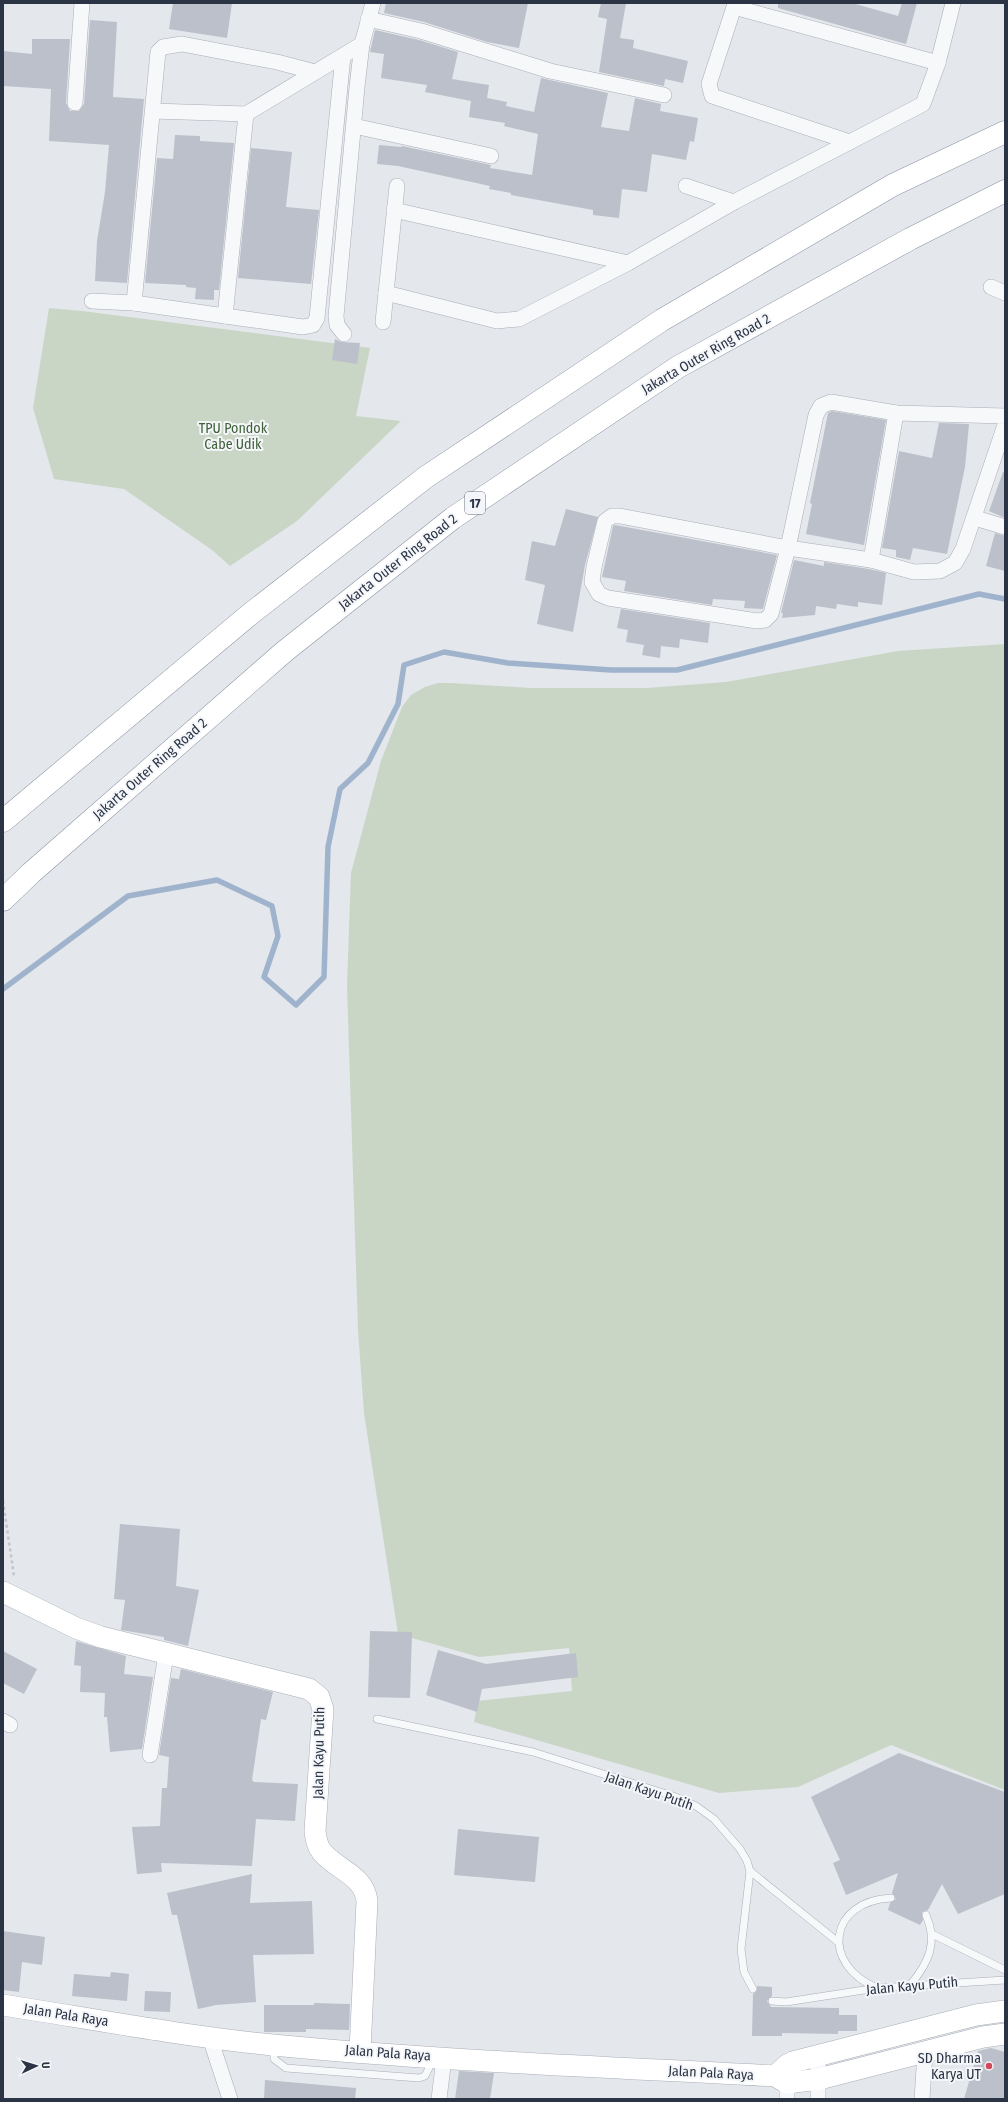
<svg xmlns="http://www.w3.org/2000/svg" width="1008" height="2102" font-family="'Fira Sans Condensed',sans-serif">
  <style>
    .green { fill: #c9d6c5 }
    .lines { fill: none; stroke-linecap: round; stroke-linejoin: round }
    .stream { stroke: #9fb4cc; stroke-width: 5.5 }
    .building { fill: #bbc0ca }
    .lane-casing { stroke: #a9aeb7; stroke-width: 8 }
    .street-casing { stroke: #a9aeb7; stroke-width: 16 }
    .secondary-casing { stroke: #a9aeb7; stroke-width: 22 }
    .highway-casing { stroke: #8b94a3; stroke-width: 23 }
    .path { stroke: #c2c5cb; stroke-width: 2.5; stroke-dasharray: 3 3; stroke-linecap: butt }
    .lane { stroke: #f7f8fa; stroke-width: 7 }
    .street { stroke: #f7f8fa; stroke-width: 15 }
    .secondary { stroke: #fff; stroke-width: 21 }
    .highway { stroke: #fff; stroke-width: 22 }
    .poi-dot { fill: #d1495b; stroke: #f4f6f9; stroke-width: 1.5 }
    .labels { text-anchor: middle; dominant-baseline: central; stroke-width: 4; stroke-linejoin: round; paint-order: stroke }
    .shield { fill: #f4f6f9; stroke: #676e7b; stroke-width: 1 }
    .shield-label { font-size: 13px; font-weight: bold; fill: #2b3445 }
    .street-label { font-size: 14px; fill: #2b3445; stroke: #f4f6f9 }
    .park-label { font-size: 14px; fill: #3f6138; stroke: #f4f6f9 }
    .poi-label { font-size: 14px; fill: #2b3445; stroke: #f4f6f9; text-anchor: end }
  </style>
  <rect width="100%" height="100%" fill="#e4e7ec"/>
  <g class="green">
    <polygon points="49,308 82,311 370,348 356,416 401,421 297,521 230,566 212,550 124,489 54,479 33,408"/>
    <polygon points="1005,644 1005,1790 891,1745 798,1787 719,1793 474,1722 478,1701 572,1691 569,1648 479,1657 398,1634 364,1413 358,1330 347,986 351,873 381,761 402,707 411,695 425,687 438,683 451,683 530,688 647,688 726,682 898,651"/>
  </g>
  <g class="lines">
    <polyline class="stream" points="3,989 128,896 217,880 272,906 278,936 264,977 296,1005 324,977 328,847 340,789 368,763 398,704 404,665 444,652 508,663 611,670 677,670 979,594 1005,599"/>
  </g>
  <g class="building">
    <polygon points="173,3 232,3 227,38 169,29"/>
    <polygon points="386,3 528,3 519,48 487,42 424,22 384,13"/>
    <polygon points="601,3 626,3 620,38 634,40 633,48 688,61 683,83 665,79 664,86 599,72 607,19 598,17"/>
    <polygon points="778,3 852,3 898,16 902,3 917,3 906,44 778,8"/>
    <polygon points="90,20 117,22 113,97 144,99 127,283 95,281 97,241 105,192 109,145 49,141 51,89 3,86 3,51 32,54 32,39 70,39 66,103 70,111 79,111 84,104"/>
    <polygon points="375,30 419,40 458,52 452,79 489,85 487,98 507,102 506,106 534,112 541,78 608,93 601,127 629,131 635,98 661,104 660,111 698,118 694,142 690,141 686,160 652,154 647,192 622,189 619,218 593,215 593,210 511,195 511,193 489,189 490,186 398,166 377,164 379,145 401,147 402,146 491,165 490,168 532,175 538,134 504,126 505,123 469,117 471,101 425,92 427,85 381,78 384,54 370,52"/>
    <polygon points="175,135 200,136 200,141 234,143 219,290 214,290 214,300 195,299 196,288 186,287 186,285 145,283 157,158 173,159"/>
    <polygon points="251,148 292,152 286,207 319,210 311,284 238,278"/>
    <polygon points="335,339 341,342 360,343 357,364 332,360"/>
    <polygon points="832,411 886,420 864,545 806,534 812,504 810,503 828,413"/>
    <polygon points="939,423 969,424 965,467 947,554 913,548 910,560 896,557 896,550 882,548 899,451 932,458"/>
    <polygon points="1003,472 1005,473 1005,518 989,511"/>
    <polygon points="566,509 598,517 585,565 573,632 537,624 545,585 525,580 532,541 555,546"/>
    <polygon points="615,525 777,555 763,609 744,608 745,601 713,599 712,605 624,591 626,581 602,577 613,526"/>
    <polygon points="995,533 1005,536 1005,571 986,566"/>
    <polygon points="794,560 824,566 824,562 869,569 886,573 882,605 858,602 858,607 837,604 836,609 816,606 815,615 782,618 783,613 781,613"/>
    <polygon points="621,609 710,623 708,643 680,639 679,648 661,646 660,658 642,655 644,645 626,642 628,630 617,628"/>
    <polygon points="120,1524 180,1529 176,1586 199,1590 188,1646 164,1640 164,1637 121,1630 125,1600 114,1599"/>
    <polygon points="370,1631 412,1632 410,1698 368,1697"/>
    <polygon points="76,1641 126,1656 124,1674 153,1677 142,1749 110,1752 107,1717 104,1717 105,1693 80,1692 81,1666 74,1665"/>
    <polygon points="438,1650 486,1664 576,1653 578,1677 482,1689 477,1712 426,1695"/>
    <polygon points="3,1651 37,1669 24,1694 3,1683"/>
    <polygon points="181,1669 273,1692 266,1720 261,1719 252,1780 254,1782 298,1784 295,1821 256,1819 252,1866 161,1863 162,1872 137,1874 132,1827 160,1826 162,1788 167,1788 169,1757 159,1755 171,1678 179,1679"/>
    <polygon points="899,1753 1005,1792 1005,1894 958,1914 942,1884 928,1910 922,1912 923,1920 920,1925 888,1910 890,1903 896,1899 892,1893 898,1873 846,1895 833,1863 840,1860 811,1797"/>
    <polygon points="458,1829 539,1837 535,1882 454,1875"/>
    <polygon points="252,1874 250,1903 312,1901 314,1954 253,1955 256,2002 216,2005 198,2009 177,1915 172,1915 167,1893"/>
    <polygon points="3,1931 45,1937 42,1965 22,1962 19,1992 3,1990"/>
    <polygon points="111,1972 129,1974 127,2001 72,1996 74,1974 110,1977"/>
    <polygon points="757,1986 772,1987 772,1996 767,2001 771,2007 839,2008 839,2015 857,2015 857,2031 838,2031 838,2034 782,2033 782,2036 752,2036 753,1994 757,1991"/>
    <polygon points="145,1991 171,1992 170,2012 144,2011"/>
    <polygon points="314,2003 350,2004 349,2030 306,2029 306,2032 264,2032 264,2005 314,2005"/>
    <polygon points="991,2048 1005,2052 1005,2099 964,2099 978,2051"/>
    <polygon points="459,2071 494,2073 490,2099 455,2099"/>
    <polygon points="265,2080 356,2088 355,2099 264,2099"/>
  </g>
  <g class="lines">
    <g class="lane-casing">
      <g id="lane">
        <polyline points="377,1719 533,1752 673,1796 696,1806 714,1819 740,1849 747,1861 750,1871 741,1949 744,1972 753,1989"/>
        <polyline points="750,1871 838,1942"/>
        <polyline points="932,1934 1005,1970"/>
        <path d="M910 1985C929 1963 938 1942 926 1915"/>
        <path d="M877 1988C820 1964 829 1901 891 1898"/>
        <polyline points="772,2001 786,2002 877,1988 1005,1980"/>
        <polyline points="274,2047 274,2059 286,2068 419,2078 425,2076 429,2068 430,2059"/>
      </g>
    </g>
    <g class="street-casing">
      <g id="street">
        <polyline points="368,19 421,31 550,71 664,95"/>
        <polyline points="75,103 82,3"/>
        <polyline points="153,111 246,114"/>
        <polyline points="354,126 491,156"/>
        <polyline points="850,142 712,96 709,84 734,7 938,63"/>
        <polyline points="686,186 734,202"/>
        <polyline points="394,210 628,263"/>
        <polyline points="991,287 1005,293"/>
        <polyline points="386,293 497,321 519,319 628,263 734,202 923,104 938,63 953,3"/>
        <polyline points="92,301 134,303 303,327 313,325 317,318 343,56"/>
        <polyline points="134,303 158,52 163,47 182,44 277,62 315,72"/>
        <polyline points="225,316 246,114 362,44"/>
        <polyline points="383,322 397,186"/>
        <polyline points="344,334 337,325 336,316 357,87 362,44 373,3"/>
        <polyline points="1005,416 896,413 831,402 821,406 816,415 788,548 771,614 765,620 757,621 608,598 599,594 592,582 594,567 605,521 612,516 620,516 788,548 871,560 914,572 940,571 955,563 963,549 1005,425"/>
        <polyline points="975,518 1005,527"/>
        <polyline points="871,560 896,413"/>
        <polyline points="3,1721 10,1725"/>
        <polyline points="150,1755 166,1654"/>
        <polyline points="210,2038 230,2099"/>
        <polyline points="439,2099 444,2058"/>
        <polyline points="787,2099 787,2074"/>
        <polyline points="818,2099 818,2056"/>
        <polyline points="922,2099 925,2053"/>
      </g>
    </g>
    <g class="secondary-casing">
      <g id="secondary">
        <path d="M3 1592 76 1628 101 1637 309 1689 319 1697 323 1709 315 1831C316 1839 317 1846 322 1852 337 1870 364 1875 367 1901L360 2051"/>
        <path d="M3 2005C93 2019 183 2036 273 2045 440 2061 608 2067 775 2076L787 2083 819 2079 983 2037 1005 2034"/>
        <polyline points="775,2076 787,2065 793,2062 976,2015 1005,2011"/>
      </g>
    </g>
    <g class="highway-casing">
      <g id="highway">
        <polyline points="3,821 249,615 426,477 662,320 893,185 1005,132"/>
        <polyline points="3,900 31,873 285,651 453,518 678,367 910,239 1005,191"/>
      </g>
    </g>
    <polyline class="path" points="3,1501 14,1576"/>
    <use href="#lane" class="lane"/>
    <use href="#street" class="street"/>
    <use href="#secondary" class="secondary"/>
    <use href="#highway" class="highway"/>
  </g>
  <circle class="poi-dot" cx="989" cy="2066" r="4"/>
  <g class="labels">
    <rect class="shield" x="465" y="492" width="20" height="22" rx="3"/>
    <g class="shield-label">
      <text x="475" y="503">17</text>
    </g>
    <g class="street-label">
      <text transform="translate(706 354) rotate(-30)">Jakarta Outer Ring Road 2</text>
      <text transform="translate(398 562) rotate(-38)">Jakarta Outer Ring Road 2</text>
      <text transform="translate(150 769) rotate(-41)">Jakarta Outer Ring Road 2</text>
      <text transform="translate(319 1753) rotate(-89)">Jalan Kayu Putih</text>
      <text transform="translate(649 1791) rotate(19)">Jalan Kayu Putih</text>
      <text transform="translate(912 1986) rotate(-5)">Jalan Kayu Putih</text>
      <text transform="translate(66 2015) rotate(9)">Jalan Pala Raya</text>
      <text transform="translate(388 2053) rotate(4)">Jalan Pala Raya</text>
      <text transform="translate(711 2073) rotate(3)">Jalan Pala Raya</text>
    </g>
    <g class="park-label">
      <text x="233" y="428">TPU Pondok<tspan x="233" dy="16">Cabe Udik</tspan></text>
    </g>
    <g class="poi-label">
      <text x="981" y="2058">SD Dharma<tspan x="981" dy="16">Karya UT</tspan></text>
    </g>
  </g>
  <rect width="1008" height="2102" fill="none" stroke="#2b3445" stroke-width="8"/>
  <g transform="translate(36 2066) rotate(86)" stroke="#f4f6f9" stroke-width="3" paint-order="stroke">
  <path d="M0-3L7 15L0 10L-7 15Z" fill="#2b3445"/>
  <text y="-6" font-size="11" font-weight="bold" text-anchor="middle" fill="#2b3445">U</text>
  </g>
</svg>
